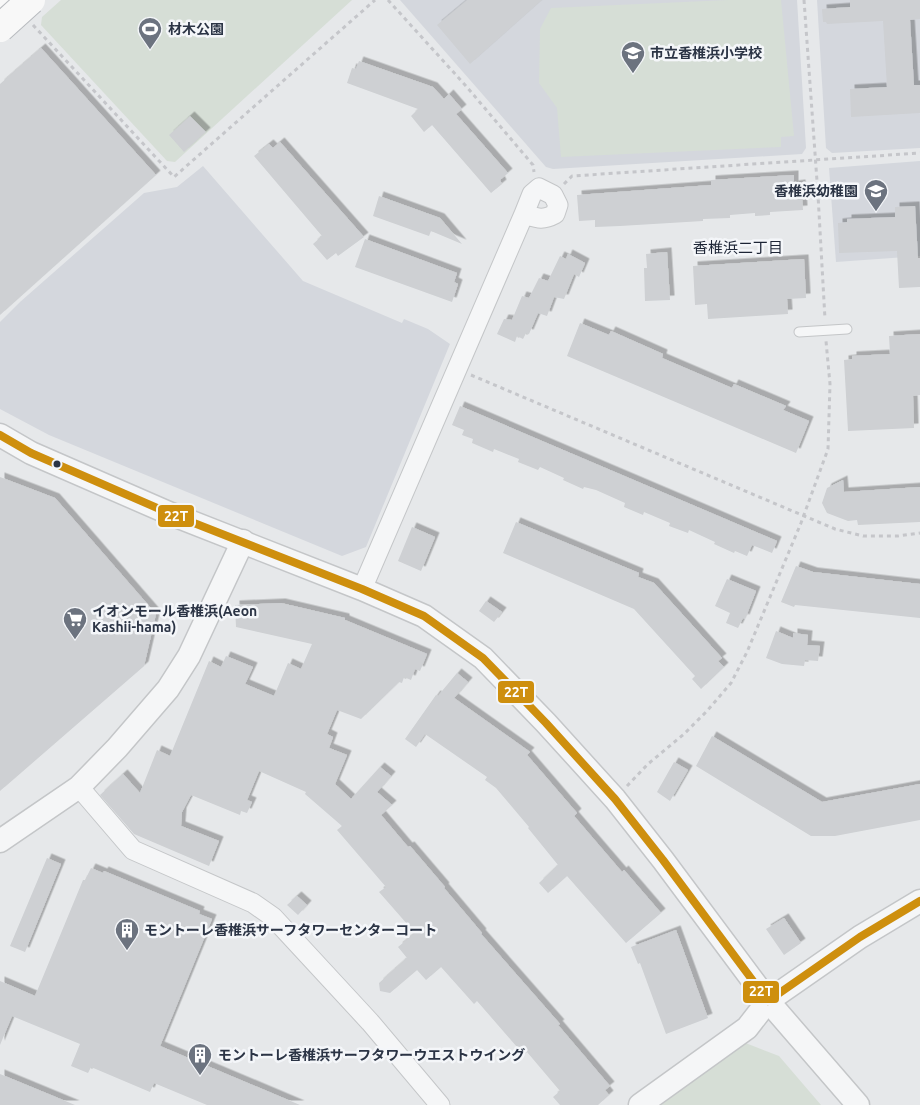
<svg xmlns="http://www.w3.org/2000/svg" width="920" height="1105" font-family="Ubuntu,'Noto Sans JP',sans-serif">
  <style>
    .built { fill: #d4d7dd }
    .green { fill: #d6ded6 }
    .building { fill: #ced0d3; filter: url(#shadow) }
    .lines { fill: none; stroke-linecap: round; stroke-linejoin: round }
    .service-casing { stroke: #c4c6c8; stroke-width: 11 }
    .minor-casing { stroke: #c4c6c8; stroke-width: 21 }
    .tertiary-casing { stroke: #c4c6c8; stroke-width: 25 }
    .motorway-casing { stroke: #b8bbbf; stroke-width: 30 }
    .path { stroke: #c5c6ca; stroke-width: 3; stroke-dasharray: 4 4; stroke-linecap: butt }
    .service { stroke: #f5f6f7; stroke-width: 9 }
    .minor { stroke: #f5f6f7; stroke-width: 19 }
    .tertiary { stroke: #f5f6f7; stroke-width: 22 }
    .motorway { stroke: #f8f8f8; stroke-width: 28 }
    .motorway-bridge-casing { stroke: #b8bbbf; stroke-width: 30; stroke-linecap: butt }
    .motorway-bridge { stroke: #f8f8f8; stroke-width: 28 }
    .bus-1-casing { stroke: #f4f6f9; stroke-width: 11 }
    .bus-1 { stroke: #ce8f0e; stroke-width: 8 }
    .bus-dot { fill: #2b3445; stroke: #f4f6f9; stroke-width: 2 }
    .labels { text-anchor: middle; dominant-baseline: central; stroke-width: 5; stroke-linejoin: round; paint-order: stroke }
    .poi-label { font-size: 14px; font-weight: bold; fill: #2b3445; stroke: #f4f6f9; text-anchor: start }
    .neighbourhood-label { font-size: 15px; fill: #1d2536; stroke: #f4f6f9 }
    .line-badge { stroke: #f4f6f9; stroke-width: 2 }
    .badge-label { font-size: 14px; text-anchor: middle; font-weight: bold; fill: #fff }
  </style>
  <defs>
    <filter id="shadow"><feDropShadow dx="4.5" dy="-4.5" stdDeviation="0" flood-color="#0004"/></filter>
  </defs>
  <rect width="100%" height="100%" fill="#e6e8ea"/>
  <g class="built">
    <polygon points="400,0 797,0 806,148 802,154 553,169 546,167"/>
    <polygon points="817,0 920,0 920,148 832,153 826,148"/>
    <polygon points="920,161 920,256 836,262 829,168"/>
    <polygon points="203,166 303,281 402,323 404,319 428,329 450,344 366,547 342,556 49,435 0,409 0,322 20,302 144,193 177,187"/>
  </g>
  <g class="green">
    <polygon points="61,0 352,0 175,162 167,161 41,25 42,17"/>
    <polygon points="728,0 781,0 794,136 781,137 781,147 561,157 557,108 539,83 540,29 551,8"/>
    <polygon points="743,1042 779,1056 821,1105 661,1105"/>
  </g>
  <g class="building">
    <polygon points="467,0 542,0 470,64 437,25"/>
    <polygon points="850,0 920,0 920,19 910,20 914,85 920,85 920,113 851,117 850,89 887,87 883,21 827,24 826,22 823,22 822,9 850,7"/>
    <polygon points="41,48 156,175 0,315 0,84"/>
    <polygon points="359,61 433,87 444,99 449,94 462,109 456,114 508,173 500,180 502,184 491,193 432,125 424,132 411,116 418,109 347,83 352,68 356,69"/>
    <polygon points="190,116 206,132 184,152 169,135"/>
    <polygon points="280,142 364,237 338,256 336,253 327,260 313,244 322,236 254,156 269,144 273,148"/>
    <polygon points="794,175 794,185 801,184 803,210 770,212 770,215 755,216 755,213 730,215 730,218 703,219 703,221 620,226 595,227 595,220 579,221 577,195 711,185 711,180"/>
    <polygon points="379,196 440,218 462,244 431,231 429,236 373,216"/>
    <polygon points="915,206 918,258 920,258 920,287 899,288 897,251 839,253 838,223 847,222 847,219 895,217 895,207"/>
    <polygon points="365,239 457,273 454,282 458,284 452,302 355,267"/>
    <polygon points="667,252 670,300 645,301 644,268 647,268 646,254"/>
    <polygon points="568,254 585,263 579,277 574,274 564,299 554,297 547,316 538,313 529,334 526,333 523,339 517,336 515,342 497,334 504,319 512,320 522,296 529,298 539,278 548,281 560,256 566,259"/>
    <polygon points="804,259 806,298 787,299 788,314 708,319 707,304 695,305 693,266"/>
    <polygon points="580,323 609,335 611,331 663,354 662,358 732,388 734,384 786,406 783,410 809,421 796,453 567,356"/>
    <polygon points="920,334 920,395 913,396 914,428 848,431 844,360 852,359 852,356 890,354 889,336"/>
    <polygon points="460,406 777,541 772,553 752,545 747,556 735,551 734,553 714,544 715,542 689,530 688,533 669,526 670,523 644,512 643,515 624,507 625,503 596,490 584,487 583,489 563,480 564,478 540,467 538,470 518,462 519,459 494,449 493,452 472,443 473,439 462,435 464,430 452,425"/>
    <polygon points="0,477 55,498 156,614 144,666 0,791"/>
    <polygon points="843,480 844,492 920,487 920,522 858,525 857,520 848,521 827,513 822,503 827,488"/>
    <polygon points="516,522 639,573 638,577 654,583 722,658 718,661 724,667 701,689 692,679 695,676 634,609 503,553"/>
    <polygon points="412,527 435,537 421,571 398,561"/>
    <polygon points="796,566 813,572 920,584 920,618 795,605 794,607 781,602"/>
    <polygon points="727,579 756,591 745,619 743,618 738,628 726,623 730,613 715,606"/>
    <polygon points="486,601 502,612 494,622 479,611"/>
    <polygon points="281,603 345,618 345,620 427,654 420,671 415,669 411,680 404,677 402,683 399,682 361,719 337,710 327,734 333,737 329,748 347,755 335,784 351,799 380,767 391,776 377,792 392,805 381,815 408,847 410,846 445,887 444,888 482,933 481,934 560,1024 558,1025 610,1086 605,1090 609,1095 598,1105 560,1105 553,1097 560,1091 527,1052 524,1055 477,1001 474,1004 441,967 426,980 417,970 390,993 380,991 379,983 407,958 398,947 415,933 379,892 386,887 337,830 342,826 305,794 306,792 259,771 247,800 252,802 247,813 241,811 240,815 191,795 182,812 181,826 219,841 209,866 134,834 100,795 123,774 140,793 157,750 170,756 209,661 221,667 226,656 253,667 245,684 274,696 288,663 301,669 312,644 236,627 235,605"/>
    <polygon points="776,631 793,638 793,633 808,635 807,645 820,646 818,661 805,660 804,666 782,664 766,658"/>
    <polygon points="457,673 468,682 454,698 530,752 527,755 577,813 574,816 622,872 624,870 661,913 626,943 567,876 548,893 539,883 558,865 528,828 529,827 496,788 485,780 487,777 425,734 416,747 405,739 436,695 438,696"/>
    <polygon points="712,736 822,802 920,784 920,820 835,836 811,836 696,766"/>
    <polygon points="674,762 688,770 670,801 657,792"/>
    <polygon points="47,858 61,864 25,952 10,946"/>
    <polygon points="91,868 103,873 104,871 200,911 199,914 212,919 160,1046 300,1105 207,1105 154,1083 150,1092 91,1067 88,1073 71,1066 80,1044 12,1016 0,1045 0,981 35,996 83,880 85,880"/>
    <polygon points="297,896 307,905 298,915 287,905"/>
    <polygon points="784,918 801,943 784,955 766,929"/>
    <polygon points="676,930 708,1018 666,1034 640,963 638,964 631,947"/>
    <polygon points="0,1074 75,1105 0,1105"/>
  </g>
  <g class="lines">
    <g class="service-casing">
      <polyline id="service" points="799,332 847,329"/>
    </g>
    <g class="minor-casing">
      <g id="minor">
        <path d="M362 589 524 214 532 194 539 188 553 195 558 205 555 214C542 221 537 218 524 214"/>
        <polyline points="79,787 133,850 253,903 273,917 370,1022 440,1105"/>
      </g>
    </g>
    <g class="tertiary-casing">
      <g id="tertiary">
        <polyline points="0,435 31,453 171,514 362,589 424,616 483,658 546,723 615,799 663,860 768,1001 858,1105"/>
        <polyline points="0,841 79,787 117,748 168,689 189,656 243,541"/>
        <polyline points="640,1105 747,1028 768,1001 860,937 920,901"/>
      </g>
    </g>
    <g class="motorway-casing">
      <polyline id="motorway" points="0,7 8,0"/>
    </g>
    <g class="path">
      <polyline points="388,0 466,86 533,165 534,172"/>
      <polyline points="804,0 818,195 825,319"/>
      <polyline points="33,25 174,177 375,0"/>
      <polyline points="564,184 572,176 920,153"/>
      <polyline points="471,375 835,529 863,536 898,536 920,533"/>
      <polyline points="627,786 648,764 684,734 707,711 731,683 747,652 801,523 828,449 830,384 826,341"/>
    </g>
    <use href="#service" class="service"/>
    <use href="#minor" class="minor"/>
    <use href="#tertiary" class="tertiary"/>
    <use href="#motorway" class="motorway"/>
    <g class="motorway-bridge-casing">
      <polyline id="motorway-bridge" points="0,28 31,0"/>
    </g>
    <use href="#motorway-bridge" class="motorway-bridge"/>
    <g class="bus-1-casing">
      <polyline id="bus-1" points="0,435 31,453 171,514 362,589 424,616 483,658 546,723 615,799 663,860 768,1001 860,937 920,901"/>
    </g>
    <use href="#bus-1" class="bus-1"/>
  </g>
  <defs>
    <g id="stadium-pin" transform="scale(1.25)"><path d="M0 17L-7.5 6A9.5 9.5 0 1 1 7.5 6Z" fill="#6c737f" stroke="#f4f6f9"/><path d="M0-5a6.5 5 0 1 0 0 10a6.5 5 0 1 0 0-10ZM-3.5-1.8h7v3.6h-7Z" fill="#fff"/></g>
    <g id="school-pin" transform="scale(1.25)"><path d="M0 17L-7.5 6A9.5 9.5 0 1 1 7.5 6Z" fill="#6c737f" stroke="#f4f6f9"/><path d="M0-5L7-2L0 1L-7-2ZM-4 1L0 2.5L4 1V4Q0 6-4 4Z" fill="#fff"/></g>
    <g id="supermarket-pin" transform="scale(1.25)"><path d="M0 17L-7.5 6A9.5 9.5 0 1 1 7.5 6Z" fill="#6c737f" stroke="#f4f6f9"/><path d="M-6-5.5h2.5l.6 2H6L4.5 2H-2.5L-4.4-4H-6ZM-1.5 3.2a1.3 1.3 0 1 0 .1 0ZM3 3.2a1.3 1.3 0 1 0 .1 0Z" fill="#fff"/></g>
    <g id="building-pin" transform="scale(1.25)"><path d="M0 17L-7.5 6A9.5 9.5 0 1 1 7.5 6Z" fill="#6c737f" stroke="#f4f6f9"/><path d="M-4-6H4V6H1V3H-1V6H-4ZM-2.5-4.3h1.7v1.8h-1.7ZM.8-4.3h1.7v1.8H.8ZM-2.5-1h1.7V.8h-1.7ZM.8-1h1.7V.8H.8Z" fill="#fff"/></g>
  </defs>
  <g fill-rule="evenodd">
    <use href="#stadium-pin" x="150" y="29"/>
    <use href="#school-pin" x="633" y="53"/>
    <use href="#school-pin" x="876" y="191"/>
    <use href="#supermarket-pin" x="75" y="619"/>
    <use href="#building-pin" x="127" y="930"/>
    <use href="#building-pin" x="200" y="1055"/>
  </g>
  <circle class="bus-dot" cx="57" cy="464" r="4.5"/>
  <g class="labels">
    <g class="poi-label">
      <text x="168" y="29">材木公園</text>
      <text x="650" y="53">市立香椎浜小学校</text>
      <text x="858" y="191" text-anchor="end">香椎浜幼稚園</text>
      <text x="92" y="611">イオンモール香椎浜(Aeon<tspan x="92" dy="16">Kashii-hama)</tspan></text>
      <text x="144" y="930">モントーレ香椎浜サーフタワーセンターコート</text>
      <text x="218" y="1055">モントーレ香椎浜サーフタワーウエストウイング</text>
    </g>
    <g class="neighbourhood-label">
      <text x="738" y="247">香椎浜二丁目</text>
    </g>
  </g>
  <g class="line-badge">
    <rect x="157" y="504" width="38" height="24" rx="5" fill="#ce8f0e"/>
    <rect x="497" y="680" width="38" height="24" rx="5" fill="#ce8f0e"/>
    <rect x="742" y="980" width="38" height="24" rx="5" fill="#ce8f0e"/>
  </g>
  <g class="badge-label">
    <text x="176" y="521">22T</text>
    <text x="516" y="697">22T</text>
    <text x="761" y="996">22T</text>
  </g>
</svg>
